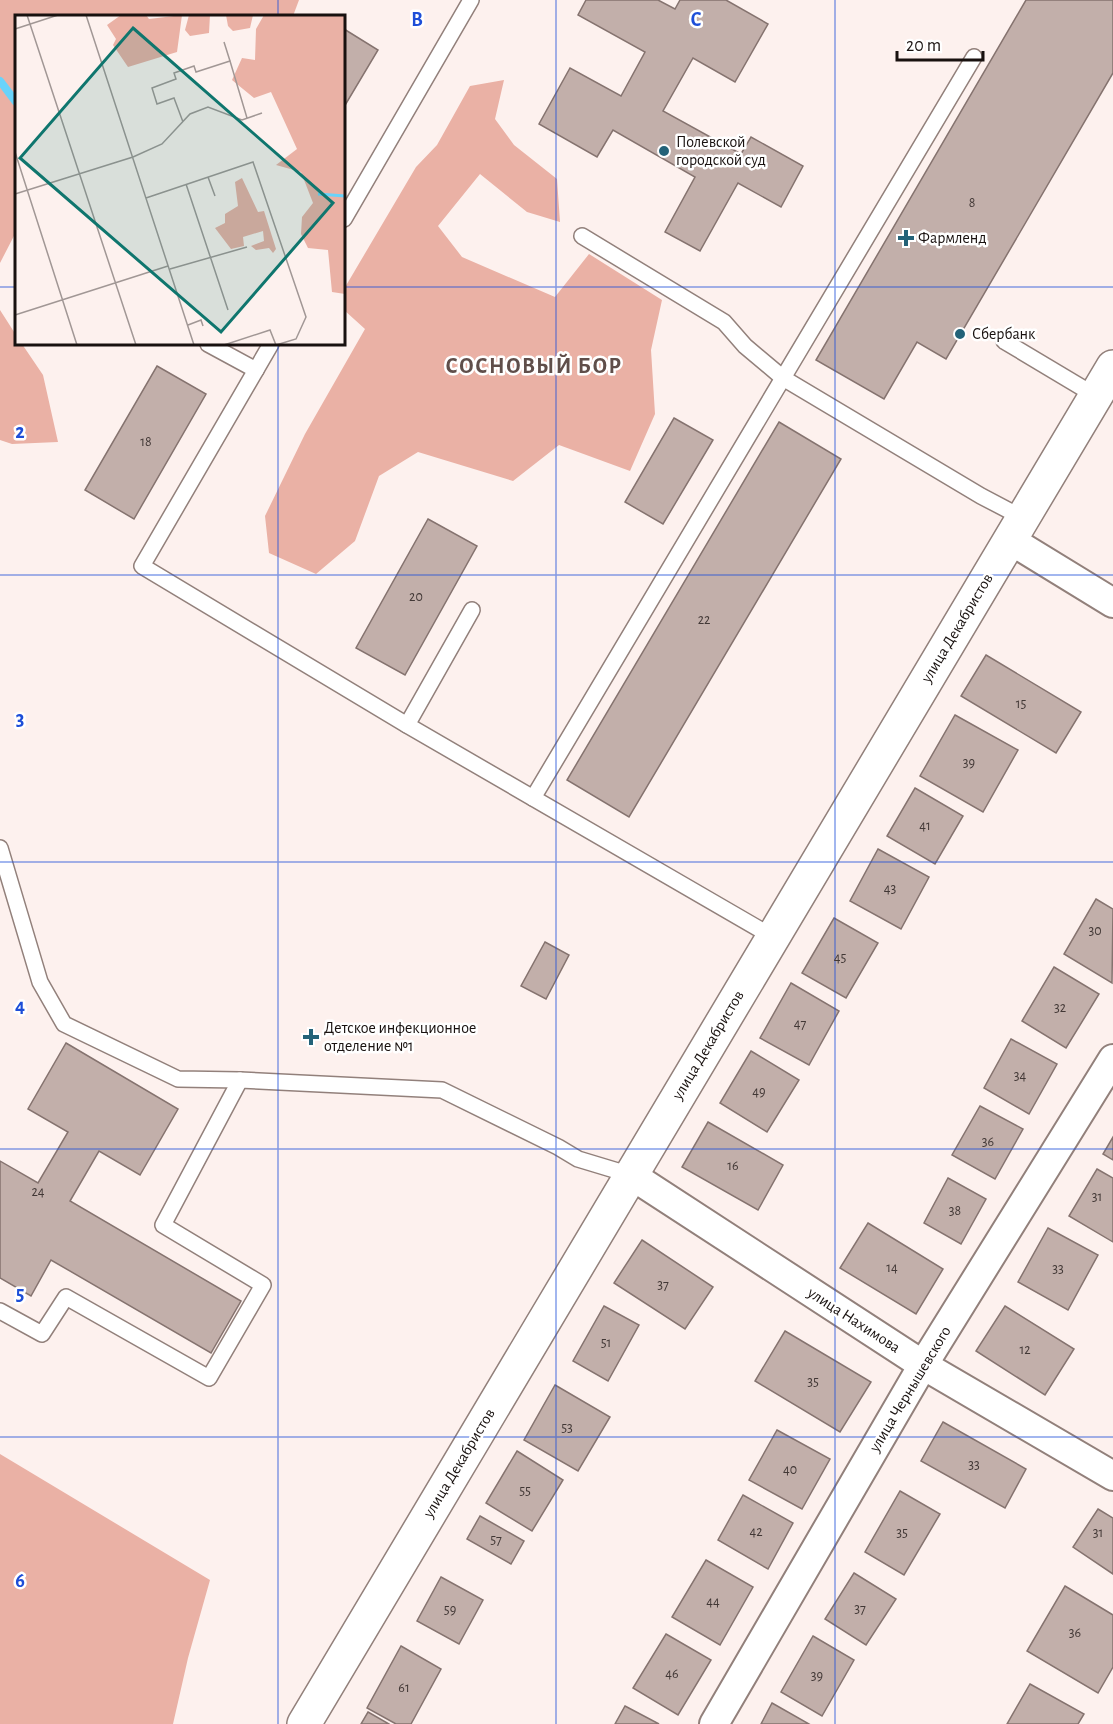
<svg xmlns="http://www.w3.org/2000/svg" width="1113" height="1724" font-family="'Alegreya Sans',sans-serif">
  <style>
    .green { fill: #eab1a5 }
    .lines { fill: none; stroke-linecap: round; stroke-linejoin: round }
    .stream { stroke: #69d3fa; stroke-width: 8 }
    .building { fill: #c2afaa; stroke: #85736f; stroke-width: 1.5 }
    .service-casing { stroke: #92807b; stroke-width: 18 }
    .minor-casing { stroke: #92807b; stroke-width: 32 }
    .tertiary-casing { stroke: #92807b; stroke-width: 36 }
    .service { stroke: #fff; stroke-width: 15 }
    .minor { stroke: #fff; stroke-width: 28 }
    .tertiary { stroke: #fff; stroke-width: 33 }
    .grid { fill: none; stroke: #1d4ed8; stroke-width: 1.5; stroke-opacity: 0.55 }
    .poi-dot { fill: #236278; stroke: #fff; stroke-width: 2 }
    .labels { text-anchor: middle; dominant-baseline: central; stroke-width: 5; stroke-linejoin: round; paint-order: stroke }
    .number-label { font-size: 14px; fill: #423836 }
    .poi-label { font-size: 16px; fill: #18110f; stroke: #fff; text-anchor: start }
    .street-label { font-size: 16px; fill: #18110f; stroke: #fff }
    .district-label { font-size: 22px; font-weight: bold; letter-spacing: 1.5px; fill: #5f4e4a; stroke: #fff }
    .inset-river { fill: none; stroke: #69d3fa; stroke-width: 3 }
    .inset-road { fill: none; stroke: #a19795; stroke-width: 1.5 }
    .view { fill: #0f766e; fill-opacity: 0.15; stroke: #0f766e; stroke-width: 3 }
    .inset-edge { fill: none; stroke: #18110f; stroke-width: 3 }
    .grid-label { font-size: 20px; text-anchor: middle; font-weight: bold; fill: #1d4ed8; stroke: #fff; stroke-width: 5; stroke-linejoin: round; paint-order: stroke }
  </style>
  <rect width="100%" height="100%" fill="#fdf1ee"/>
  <g class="green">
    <polygon points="0,0 299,0 293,16 16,16 16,232 0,263"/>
    <polygon points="504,80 495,119 514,145 557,179 560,222 527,212 480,174 438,226 462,257 555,297 589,254 662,300 651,350 655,414 630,471 559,445 513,481 418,452 379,476 355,541 316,574 269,553 265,516 305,434 365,329 344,310 344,289 416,167 437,145 470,86"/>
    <polygon points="0,310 16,335 16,344 22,344 43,375 58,442 12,444 0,440"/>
    <polygon points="0,1454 210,1580 188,1658 173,1724 0,1724"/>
  </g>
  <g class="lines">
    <polyline class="stream" points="0,81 16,102"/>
  </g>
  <g class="building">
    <polygon points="586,0 658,0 675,9 680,0 726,0 768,24 735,82 693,58 663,111 741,154 751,137 803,166 781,207 738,183 700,251 665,232 695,177 613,130 597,157 539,124 570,68 621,96 645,52 578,15"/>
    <polygon points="1026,0 1113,0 1113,73 946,359 917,342 884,399 816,360"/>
    <polygon points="344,29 378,50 344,107"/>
    <polygon points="157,366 206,394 134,519 85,490"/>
    <polygon points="674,418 713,440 663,524 625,502"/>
    <polygon points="779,422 841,459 629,817 567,780"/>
    <polygon points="428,519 477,546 405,675 356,648"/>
    <polygon points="986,655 1081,712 1056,753 961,696"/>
    <polygon points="955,715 1018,750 983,812 920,776"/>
    <polygon points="915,788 963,816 935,864 887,836"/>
    <polygon points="878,849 929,877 901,929 850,901"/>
    <polygon points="1096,899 1113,909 1112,983 1064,954"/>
    <polygon points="834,918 878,943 846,998 802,973"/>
    <polygon points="545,942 569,955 546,999 521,986"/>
    <polygon points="1054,967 1099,994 1066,1048 1022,1021"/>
    <polygon points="791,983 839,1011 809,1065 760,1038"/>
    <polygon points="1011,1039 1057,1064 1029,1114 984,1088"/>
    <polygon points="66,1043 178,1109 140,1175 99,1151 70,1201 241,1301 211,1353 51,1260 31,1296 0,1278 0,1161 38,1183 68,1132 28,1109"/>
    <polygon points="751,1051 799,1080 767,1132 720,1103"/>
    <polygon points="980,1106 1023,1129 995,1179 952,1155"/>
    <polygon points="708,1122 783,1165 758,1210 682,1167"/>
    <polygon points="1113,1137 1113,1160 1103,1154"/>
    <polygon points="1097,1169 1113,1178 1113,1242 1069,1216"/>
    <polygon points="948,1178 986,1199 961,1244 924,1223"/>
    <polygon points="868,1223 943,1269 916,1314 840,1268"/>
    <polygon points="1048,1228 1098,1255 1068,1310 1018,1282"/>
    <polygon points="642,1240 713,1287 685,1329 614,1283"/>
    <polygon points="604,1306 639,1325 608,1381 573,1361"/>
    <polygon points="1005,1306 1074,1349 1045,1395 976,1351"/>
    <polygon points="785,1331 871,1382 840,1432 755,1381"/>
    <polygon points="555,1385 610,1417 578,1471 524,1440"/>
    <polygon points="943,1422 1026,1469 1005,1508 921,1461"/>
    <polygon points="777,1430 830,1459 802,1509 749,1480"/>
    <polygon points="517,1451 563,1480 532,1531 486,1503"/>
    <polygon points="900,1491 940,1514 904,1575 865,1552"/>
    <polygon points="743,1495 793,1523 768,1569 718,1540"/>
    <polygon points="1098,1509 1113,1518 1113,1574 1073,1547"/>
    <polygon points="480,1516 524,1541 511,1564 467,1539"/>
    <polygon points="706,1560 753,1587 720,1645 672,1617"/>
    <polygon points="854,1573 896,1599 866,1645 825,1619"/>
    <polygon points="441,1577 483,1600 459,1644 417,1621"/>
    <polygon points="1065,1586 1113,1615 1113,1667 1098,1693 1027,1651"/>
    <polygon points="666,1634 711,1660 678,1715 633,1688"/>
    <polygon points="813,1636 854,1660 822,1716 781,1692"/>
    <polygon points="401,1646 441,1669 411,1724 396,1724 367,1708"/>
    <polygon points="1030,1684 1084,1714 1078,1724 1007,1724"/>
    <polygon points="772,1703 809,1724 761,1724"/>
    <polygon points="625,1706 659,1724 615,1724"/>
    <polygon points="368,1712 389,1724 361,1724"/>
  </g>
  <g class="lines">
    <g class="service-casing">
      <g id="service">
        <polyline points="344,219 471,0"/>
        <polyline points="582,236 724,322 745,346 783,378 981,496 1023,518"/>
        <polyline points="1004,341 1096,396"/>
        <polyline points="208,344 256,370"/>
        <polyline points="271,344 142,566 407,725 773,937"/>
        <polyline points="407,725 472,610"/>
        <polyline points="533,798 974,57"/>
        <polyline points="0,848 40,982 64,1024 178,1079 240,1080 442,1090 558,1147 578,1159 631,1175"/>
        <polyline points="0,1311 42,1334 66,1297 209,1378 263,1285 163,1225 240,1080"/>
      </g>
    </g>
    <g class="minor-casing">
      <g id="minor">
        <polyline points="1010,540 1113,603"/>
        <polyline points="631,1175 923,1365 1113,1476"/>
        <polyline points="714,1724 923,1365 1113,1059"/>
      </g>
    </g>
    <g class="tertiary-casing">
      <polyline id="tertiary" points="304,1724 1113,367"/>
    </g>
    <use href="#service" class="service"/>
    <use href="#minor" class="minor"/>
    <use href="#tertiary" class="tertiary"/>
  </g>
  <path class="grid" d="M278 0V16M556 0V1724M835 0V1724M0 287H16M344 287H1113M278 344V1724M0 575H1113M0 862H1113M0 1149H1113M0 1437H1113"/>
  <g class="poi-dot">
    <circle cx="664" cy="151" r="6"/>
    <path d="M903 229h6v6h6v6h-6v6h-6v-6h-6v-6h6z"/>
    <circle cx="960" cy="334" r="6"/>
    <path d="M308 1028h6v6h6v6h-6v6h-6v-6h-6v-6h6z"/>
  </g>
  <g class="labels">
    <g class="number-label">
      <text x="972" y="203">8</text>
      <text x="146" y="442">18</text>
      <text x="416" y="597">20</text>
      <text x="704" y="620">22</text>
      <text x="1021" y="704">15</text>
      <text x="969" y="763">39</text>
      <text x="925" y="826">41</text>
      <text x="890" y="889">43</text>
      <text x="1095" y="931">30</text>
      <text x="840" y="958">45</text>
      <text x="1060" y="1008">32</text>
      <text x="800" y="1024">47</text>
      <text x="1020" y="1076">34</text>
      <text x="759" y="1092">49</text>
      <text x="988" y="1142">36</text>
      <text x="733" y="1166">16</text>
      <text x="38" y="1192">24</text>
      <text x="1097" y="1197">31</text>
      <text x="955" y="1211">38</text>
      <text x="892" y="1268">14</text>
      <text x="1058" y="1269">33</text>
      <text x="663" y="1285">37</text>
      <text x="606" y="1343">51</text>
      <text x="1025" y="1350">12</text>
      <text x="813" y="1382">35</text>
      <text x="567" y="1428">53</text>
      <text x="974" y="1465">33</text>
      <text x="790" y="1470">40</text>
      <text x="525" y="1491">55</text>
      <text x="756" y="1532">42</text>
      <text x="902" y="1533">35</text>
      <text x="1098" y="1533">31</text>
      <text x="496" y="1540">57</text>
      <text x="713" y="1602">44</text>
      <text x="860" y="1609">37</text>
      <text x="450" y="1610">59</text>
      <text x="1075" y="1633">36</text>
      <text x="672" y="1674">46</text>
      <text x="817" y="1676">39</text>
      <text x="404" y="1688">61</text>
    </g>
    <g class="poi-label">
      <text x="676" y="142">Полевской<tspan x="676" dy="18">городской суд</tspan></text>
      <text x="918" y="238">Фармленд</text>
      <text x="972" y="334">Сбербанк</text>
      <text x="324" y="1028">Детское инфекционное<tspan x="324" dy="18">отделение №1</tspan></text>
    </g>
    <g class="street-label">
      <text transform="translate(957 628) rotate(-59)">улица Декабристов</text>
      <text transform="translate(708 1045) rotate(-59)">улица Декабристов</text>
      <text transform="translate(854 1320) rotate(33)">улица Нахимова</text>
      <text transform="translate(910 1389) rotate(-59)">улица Чернышевского</text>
      <text transform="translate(459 1463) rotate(-59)">улица Декабристов</text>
    </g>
    <g class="district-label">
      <text x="534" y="366">СОСНОВЫЙ БОР</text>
    </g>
  </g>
  <g transform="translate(15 15)">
    <rect width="330" height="330" fill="#fdf1ee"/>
    <path d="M106 0H131L134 4 167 0 162 37 113 52 98 30 101 24 92 10ZM174 0H195L194 18 175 21 170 15ZM211 0H238L235 13 218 16 213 11ZM249 0H330V279L317 277 313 235 293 233 286 219 287 202 298 188 286 157 261 150 282 134 256 77 239 83 217 65 227 43 240 45 241 14ZM227 163 243 197 249 196 261 234 258 238 254 233 241 235 236 231 249 226 248 216 228 222 229 231 216 234 200 213 210 208V199L223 191 220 167Z" fill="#eab1a5"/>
    <path class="inset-river" d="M303 179 330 181"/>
    <path class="inset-road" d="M12 0 121 330M71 0 179 330M0 14 43 0M209 27 215 46M168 107 159 83 142 89 137 73 161 64 159 58 179 51 181 57 215 46 232 103M0 137 62 330M193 162 200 181M171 169 213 295M0 179 118 142 147 129 175 99 193 92 227 105 247 98M131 183 238 147 291 302 281 324 261 330 255 315 209 330M155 254 232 232M0 300 153 251M173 310 186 305 188 311"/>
    <path class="view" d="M118 13 318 188 206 317 5 143Z"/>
    <rect width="330" height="330" class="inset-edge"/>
  </g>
  <g class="grid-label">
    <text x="417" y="26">B</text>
    <text x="696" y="26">C</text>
    <text x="20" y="438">2</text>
    <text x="20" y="725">3</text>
    <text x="20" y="1012">4</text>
    <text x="20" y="1300">5</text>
    <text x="20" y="1587">6</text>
  </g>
  <path d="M897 51v9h86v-9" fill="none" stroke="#18110f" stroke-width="3"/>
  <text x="906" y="51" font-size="18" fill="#18110f" stroke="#ffffff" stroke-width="4.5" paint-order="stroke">20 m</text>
</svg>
